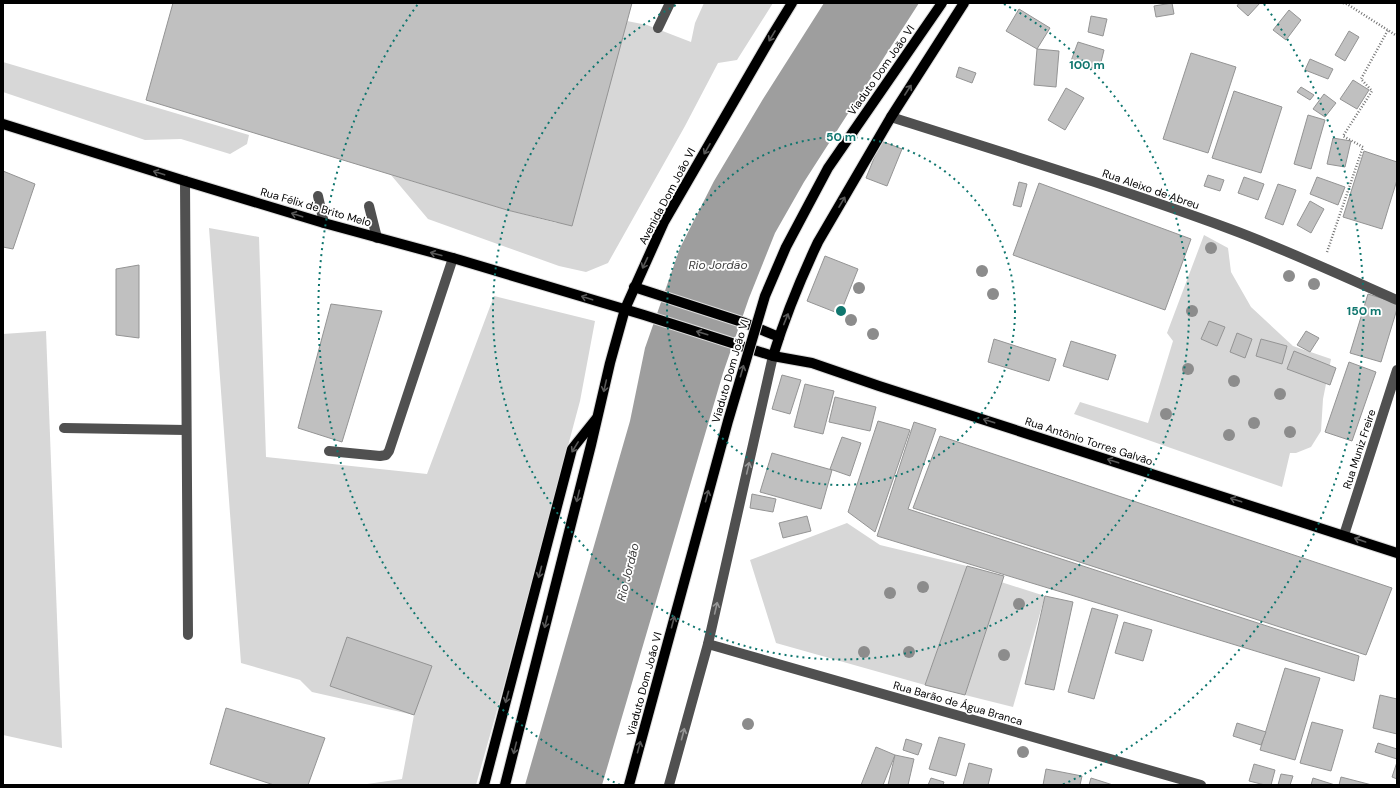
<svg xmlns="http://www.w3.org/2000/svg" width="1400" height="788" font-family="'DM Sans',sans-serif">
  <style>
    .green { fill: #d7d7d7 }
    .water { fill: #9e9e9e }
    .building { fill: #c0c0c0; stroke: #949494 }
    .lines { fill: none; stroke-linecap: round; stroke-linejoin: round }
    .major-casing { stroke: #dbdbdb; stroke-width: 12 }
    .path { stroke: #727272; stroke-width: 2.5; stroke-dasharray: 1 2; stroke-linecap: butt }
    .minor { stroke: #505050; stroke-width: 10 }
    .major { stroke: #000; stroke-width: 10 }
    .major-bridge-casing { stroke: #dbdbdb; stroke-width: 12; stroke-linecap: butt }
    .major-bridge { stroke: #000; stroke-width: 10 }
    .tree { fill: #8c8c8c }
    .oneway { stroke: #595959 }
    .oneway2 { stroke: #969696 }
    .ring { fill: none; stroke: #0f766e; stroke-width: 2; stroke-dasharray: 2 4 }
    .labels { text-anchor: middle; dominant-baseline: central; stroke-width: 3.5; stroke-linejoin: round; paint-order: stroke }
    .street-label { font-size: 11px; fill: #000; stroke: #fff }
    .water-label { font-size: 12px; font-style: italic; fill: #3f3f3f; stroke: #fff }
    .centre { fill: #0f766e; stroke: #fff; stroke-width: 2 }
    .ring-label { font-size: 12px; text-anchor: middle; font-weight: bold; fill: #0f766e; stroke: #fff; stroke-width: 3.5; stroke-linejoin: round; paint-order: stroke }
  </style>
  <rect width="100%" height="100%" fill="#fff"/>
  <g class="green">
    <polygon points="704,3 773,3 737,60 718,63 685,126 608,263 586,272 559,266 428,219 391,175 507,210 557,223 627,21 647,25 691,42 695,23"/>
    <polygon points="3,62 249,135 247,144 230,154 181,139 145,140 3,92"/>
    <polygon points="209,228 259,237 266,457 427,474 494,296 595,321 580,401 501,696 476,785 360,785 402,779 414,715 312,692 300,680 241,663"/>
    <polygon points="1204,235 1228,248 1231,272 1251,307 1293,346 1331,359 1323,399 1321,431 1311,447 1296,453 1290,453 1282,487 1074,414 1080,402 1148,423 1173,341 1167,333"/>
    <polygon points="46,331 62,748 3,735 3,334"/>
    <polygon points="847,523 880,545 967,566 925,685 776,643 750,560"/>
    <polygon points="1001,582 1045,596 1013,707 965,695"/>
  </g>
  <polygon class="water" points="824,3 919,3 804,182 775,233 749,298 723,373 602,785 525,785 630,421 645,348 680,248 714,181 763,99"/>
  <g class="building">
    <polygon points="173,3 632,3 572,226 507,210 146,100"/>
    <polygon points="1172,3 1174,14 1156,17 1154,6"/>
    <polygon points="1239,3 1260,3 1248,16 1237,6"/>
    <polygon points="1019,9 1050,28 1037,49 1006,31"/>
    <polygon points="1289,10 1301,20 1286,40 1273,30"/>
    <polygon points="1091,16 1107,19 1103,36 1088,32"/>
    <polygon points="1349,31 1359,37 1345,61 1335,55"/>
    <polygon points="1078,42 1104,50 1099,70 1071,61"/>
    <polygon points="1037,49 1059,51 1056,87 1034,85"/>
    <polygon points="1191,53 1236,67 1208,153 1163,139"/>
    <polygon points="1310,59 1333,69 1328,79 1305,70"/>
    <polygon points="959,67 976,73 972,83 956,77"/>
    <polygon points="1353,80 1369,90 1357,109 1340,99"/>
    <polygon points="1301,87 1314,95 1310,100 1297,92"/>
    <polygon points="1066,88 1084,98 1065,130 1048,120"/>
    <polygon points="1234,91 1282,107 1261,173 1212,158"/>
    <polygon points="1324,94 1336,103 1325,117 1313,109"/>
    <polygon points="1308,115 1325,120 1311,169 1294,164"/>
    <polygon points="1333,138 1351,141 1345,167 1327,164"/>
    <polygon points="881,141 902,149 887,186 866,178"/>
    <polygon points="1364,151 1397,162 1397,180 1382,229 1343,217"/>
    <polygon points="3,171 35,184 13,249 3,247"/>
    <polygon points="1208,175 1224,180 1220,191 1204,186"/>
    <polygon points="1244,177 1264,184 1258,200 1238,193"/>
    <polygon points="1317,177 1345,187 1338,205 1310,194"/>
    <polygon points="1019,182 1027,184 1021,207 1013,205"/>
    <polygon points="1039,183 1191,239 1165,310 1013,255"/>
    <polygon points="1278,184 1296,190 1283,225 1265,218"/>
    <polygon points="1310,201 1324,209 1311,233 1297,225"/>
    <polygon points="825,256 858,269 840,314 807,301"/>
    <polygon points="139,265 139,338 116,335 116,269"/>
    <polygon points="1368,294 1397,303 1397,309 1381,362 1350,353"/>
    <polygon points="331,304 382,311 342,442 298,428"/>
    <polygon points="1209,321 1225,327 1217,346 1201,339"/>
    <polygon points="1306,331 1319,338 1310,352 1297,345"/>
    <polygon points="1237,333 1252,339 1245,358 1230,352"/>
    <polygon points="994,339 1056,359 1049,381 988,362"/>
    <polygon points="1261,339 1287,346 1282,364 1256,356"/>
    <polygon points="1071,341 1116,355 1108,380 1063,366"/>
    <polygon points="1294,351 1336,368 1330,385 1287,369"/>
    <polygon points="1349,362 1376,372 1352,441 1325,432"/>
    <polygon points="782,375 801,380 790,414 772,409"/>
    <polygon points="805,384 834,391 823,434 794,427"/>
    <polygon points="835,397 876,407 870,431 829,422"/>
    <polygon points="878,421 910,430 875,532 848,512"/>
    <polygon points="914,422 936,429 908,509 1359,656 1354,681 877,536"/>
    <polygon points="940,436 1392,588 1366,655 913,508"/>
    <polygon points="842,437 861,443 850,476 830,469"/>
    <polygon points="772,453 832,470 821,509 760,492"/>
    <polygon points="752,494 776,499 773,512 750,508"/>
    <polygon points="807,516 811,531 783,538 779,523"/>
    <polygon points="967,566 1004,576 965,695 925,685"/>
    <polygon points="1045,596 1073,602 1054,690 1025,684"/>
    <polygon points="1092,608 1118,615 1094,699 1068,692"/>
    <polygon points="1124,622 1152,630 1143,661 1115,653"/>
    <polygon points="347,637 432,666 414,715 330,686"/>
    <polygon points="1285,668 1320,678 1295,760 1260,750"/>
    <polygon points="1380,695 1397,699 1397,734 1373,728"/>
    <polygon points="226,708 325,738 308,785 274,785 210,764"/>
    <polygon points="1312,722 1343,730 1331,771 1300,763"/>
    <polygon points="1237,723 1266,732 1261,745 1233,736"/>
    <polygon points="939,737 965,744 956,776 929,769"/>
    <polygon points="906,739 922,744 918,755 903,750"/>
    <polygon points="1378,743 1397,749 1397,759 1375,752"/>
    <polygon points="876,747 895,755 883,785 861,785"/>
    <polygon points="895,755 914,759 908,785 888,785"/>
    <polygon points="1397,762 1397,779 1392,777"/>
    <polygon points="969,763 992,769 988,785 963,785"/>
    <polygon points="1254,764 1275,770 1271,785 1265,785 1249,781"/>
    <polygon points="1046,769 1082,776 1080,785 1043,785"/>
    <polygon points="1281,774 1293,776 1290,785 1278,785"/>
    <polygon points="1341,777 1372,785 1339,785"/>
    <polygon points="931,778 944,782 943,785 928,785"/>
    <polygon points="1091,778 1113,785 1089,785"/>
    <polygon points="1313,778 1335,785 1311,785"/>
  </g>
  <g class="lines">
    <g class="major-casing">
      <g id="major">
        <polyline points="3,124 185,181 324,223 453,258 644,315 773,356 812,363 879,386 1397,553"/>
        <polyline points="634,287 745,323 779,337"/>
        <path d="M773 356C785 317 801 278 818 242L891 117 964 3"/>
        <polyline points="484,785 572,449 596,419"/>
        <polyline points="505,785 591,445 610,363 625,309 664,222 773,34 792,3"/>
      </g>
    </g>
    <g class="path">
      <polyline points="1343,3 1347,4 1397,36"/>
      <polyline points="1327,252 1363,147 1343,136 1372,91 1361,79 1388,30"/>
    </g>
    <g class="minor">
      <polyline points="658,28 670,3"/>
      <path d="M891 117C1004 153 1119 188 1230 229 1287 250 1342 276 1397 300"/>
      <polyline points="185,181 188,635"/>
      <polyline points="318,196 324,223"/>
      <polyline points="369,206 377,238"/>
      <polyline points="64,428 186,430"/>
      <polyline points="329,451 380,456 386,455 389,451 453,258"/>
      <polyline points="1344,535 1397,370"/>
      <polyline points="708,644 1201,785"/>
      <polyline points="669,785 708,644 773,356"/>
    </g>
    <use href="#major" class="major"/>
    <g class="major-bridge-casing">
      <polyline id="major-bridge" points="629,785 728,421 765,296 786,247 828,168 942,3"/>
    </g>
    <use href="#major-bridge" class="major-bridge"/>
  </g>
  <g class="tree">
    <circle cx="1211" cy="248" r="6"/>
    <circle cx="982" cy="271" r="6"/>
    <circle cx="1289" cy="276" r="6"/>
    <circle cx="1314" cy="284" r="6"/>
    <circle cx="859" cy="288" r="6"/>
    <circle cx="993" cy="294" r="6"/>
    <circle cx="1192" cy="311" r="6"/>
    <circle cx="851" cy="320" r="6"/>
    <circle cx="873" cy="334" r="6"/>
    <circle cx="1188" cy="369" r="6"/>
    <circle cx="1234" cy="381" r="6"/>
    <circle cx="1280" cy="394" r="6"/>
    <circle cx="1166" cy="414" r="6"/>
    <circle cx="1254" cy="423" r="6"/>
    <circle cx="1290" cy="432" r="6"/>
    <circle cx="1229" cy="435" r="6"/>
    <circle cx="923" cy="587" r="6"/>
    <circle cx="890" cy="593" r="6"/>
    <circle cx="1019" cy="604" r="6"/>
    <circle cx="864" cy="652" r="6"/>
    <circle cx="909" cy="652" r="6"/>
    <circle cx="1004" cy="655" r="6"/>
    <circle cx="748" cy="724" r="6"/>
    <circle cx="1023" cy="752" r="6"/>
  </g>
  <defs><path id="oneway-shaft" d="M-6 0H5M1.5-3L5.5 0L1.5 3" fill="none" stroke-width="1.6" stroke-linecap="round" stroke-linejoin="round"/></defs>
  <g class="oneway">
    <use href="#oneway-shaft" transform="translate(772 36) rotate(121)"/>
    <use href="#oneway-shaft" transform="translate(908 90) rotate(-57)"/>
    <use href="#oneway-shaft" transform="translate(707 149) rotate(120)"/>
    <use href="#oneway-shaft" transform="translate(159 173) rotate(-162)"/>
    <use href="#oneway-shaft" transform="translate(842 202) rotate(-60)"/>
    <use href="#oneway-shaft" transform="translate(297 215) rotate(-162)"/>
    <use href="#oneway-shaft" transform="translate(436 254) rotate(-165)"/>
    <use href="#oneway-shaft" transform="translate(645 263) rotate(115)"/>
    <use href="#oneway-shaft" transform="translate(587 298) rotate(-162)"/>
    <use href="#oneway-shaft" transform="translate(786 319) rotate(-68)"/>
    <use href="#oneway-shaft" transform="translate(702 333) rotate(-163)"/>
    <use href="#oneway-shaft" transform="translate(742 371) rotate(-74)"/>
    <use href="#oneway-shaft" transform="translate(605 386) rotate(103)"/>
    <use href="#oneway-shaft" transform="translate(989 421) rotate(-162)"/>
    <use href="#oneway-shaft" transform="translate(575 447) rotate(122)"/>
    <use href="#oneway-shaft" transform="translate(1113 461) rotate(-162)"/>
    <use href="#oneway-shaft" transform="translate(578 496) rotate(104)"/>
    <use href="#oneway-shaft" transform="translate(707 496) rotate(-75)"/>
    <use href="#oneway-shaft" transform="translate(1236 500) rotate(-162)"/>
    <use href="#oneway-shaft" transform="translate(1360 540) rotate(-161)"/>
    <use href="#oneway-shaft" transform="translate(540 572) rotate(105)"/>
    <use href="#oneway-shaft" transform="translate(546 622) rotate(104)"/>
    <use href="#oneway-shaft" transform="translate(673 622) rotate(-75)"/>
    <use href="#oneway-shaft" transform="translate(507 697) rotate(105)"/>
    <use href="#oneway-shaft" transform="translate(639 747) rotate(-75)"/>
    <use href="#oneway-shaft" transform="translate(515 748) rotate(104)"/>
  </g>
  <g class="oneway2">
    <use href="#oneway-shaft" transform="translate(748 468) rotate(-77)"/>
    <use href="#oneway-shaft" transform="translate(716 608) rotate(-77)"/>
    <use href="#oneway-shaft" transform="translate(683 734) rotate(-75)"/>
  </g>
  <g class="ring">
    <circle cx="841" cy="311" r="174"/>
    <path d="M1004 4A348 348 0 1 1 678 4"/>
    <path d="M620 785A523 523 0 0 1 418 4M1264 4A523 523 0 0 1 1062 785"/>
  </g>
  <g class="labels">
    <g class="street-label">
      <text transform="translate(881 70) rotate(-55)">Viaduto Dom João VI</text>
      <text transform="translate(1151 189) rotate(19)">Rua Aleixo de Abreu</text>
      <text transform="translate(667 196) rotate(-62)">Avenida Dom João VI</text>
      <text transform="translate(316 207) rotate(16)">Rua Félix de Brito Melo</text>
      <text transform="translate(730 371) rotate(-74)">Viaduto Dom João VI</text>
      <text transform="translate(1089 441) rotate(18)">Rua Antônio Torres Galvão</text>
      <text transform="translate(1359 449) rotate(-72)">Rua Muniz Freire</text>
      <text transform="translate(644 684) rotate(-75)">Viaduto Dom João VI</text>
      <text transform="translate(958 703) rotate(16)">Rua Barão de Água Branca</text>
    </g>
    <g class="water-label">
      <text x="718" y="265">Rio Jordão</text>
      <text transform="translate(628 572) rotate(-76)">Rio Jordão</text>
    </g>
  </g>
  <circle cx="841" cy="311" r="6" class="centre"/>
  <g class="ring-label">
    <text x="1087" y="69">100 m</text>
    <text x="841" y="141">50 m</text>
    <text x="1364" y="315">150 m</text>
  </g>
  <rect width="1400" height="788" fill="none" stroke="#000000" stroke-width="8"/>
</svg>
